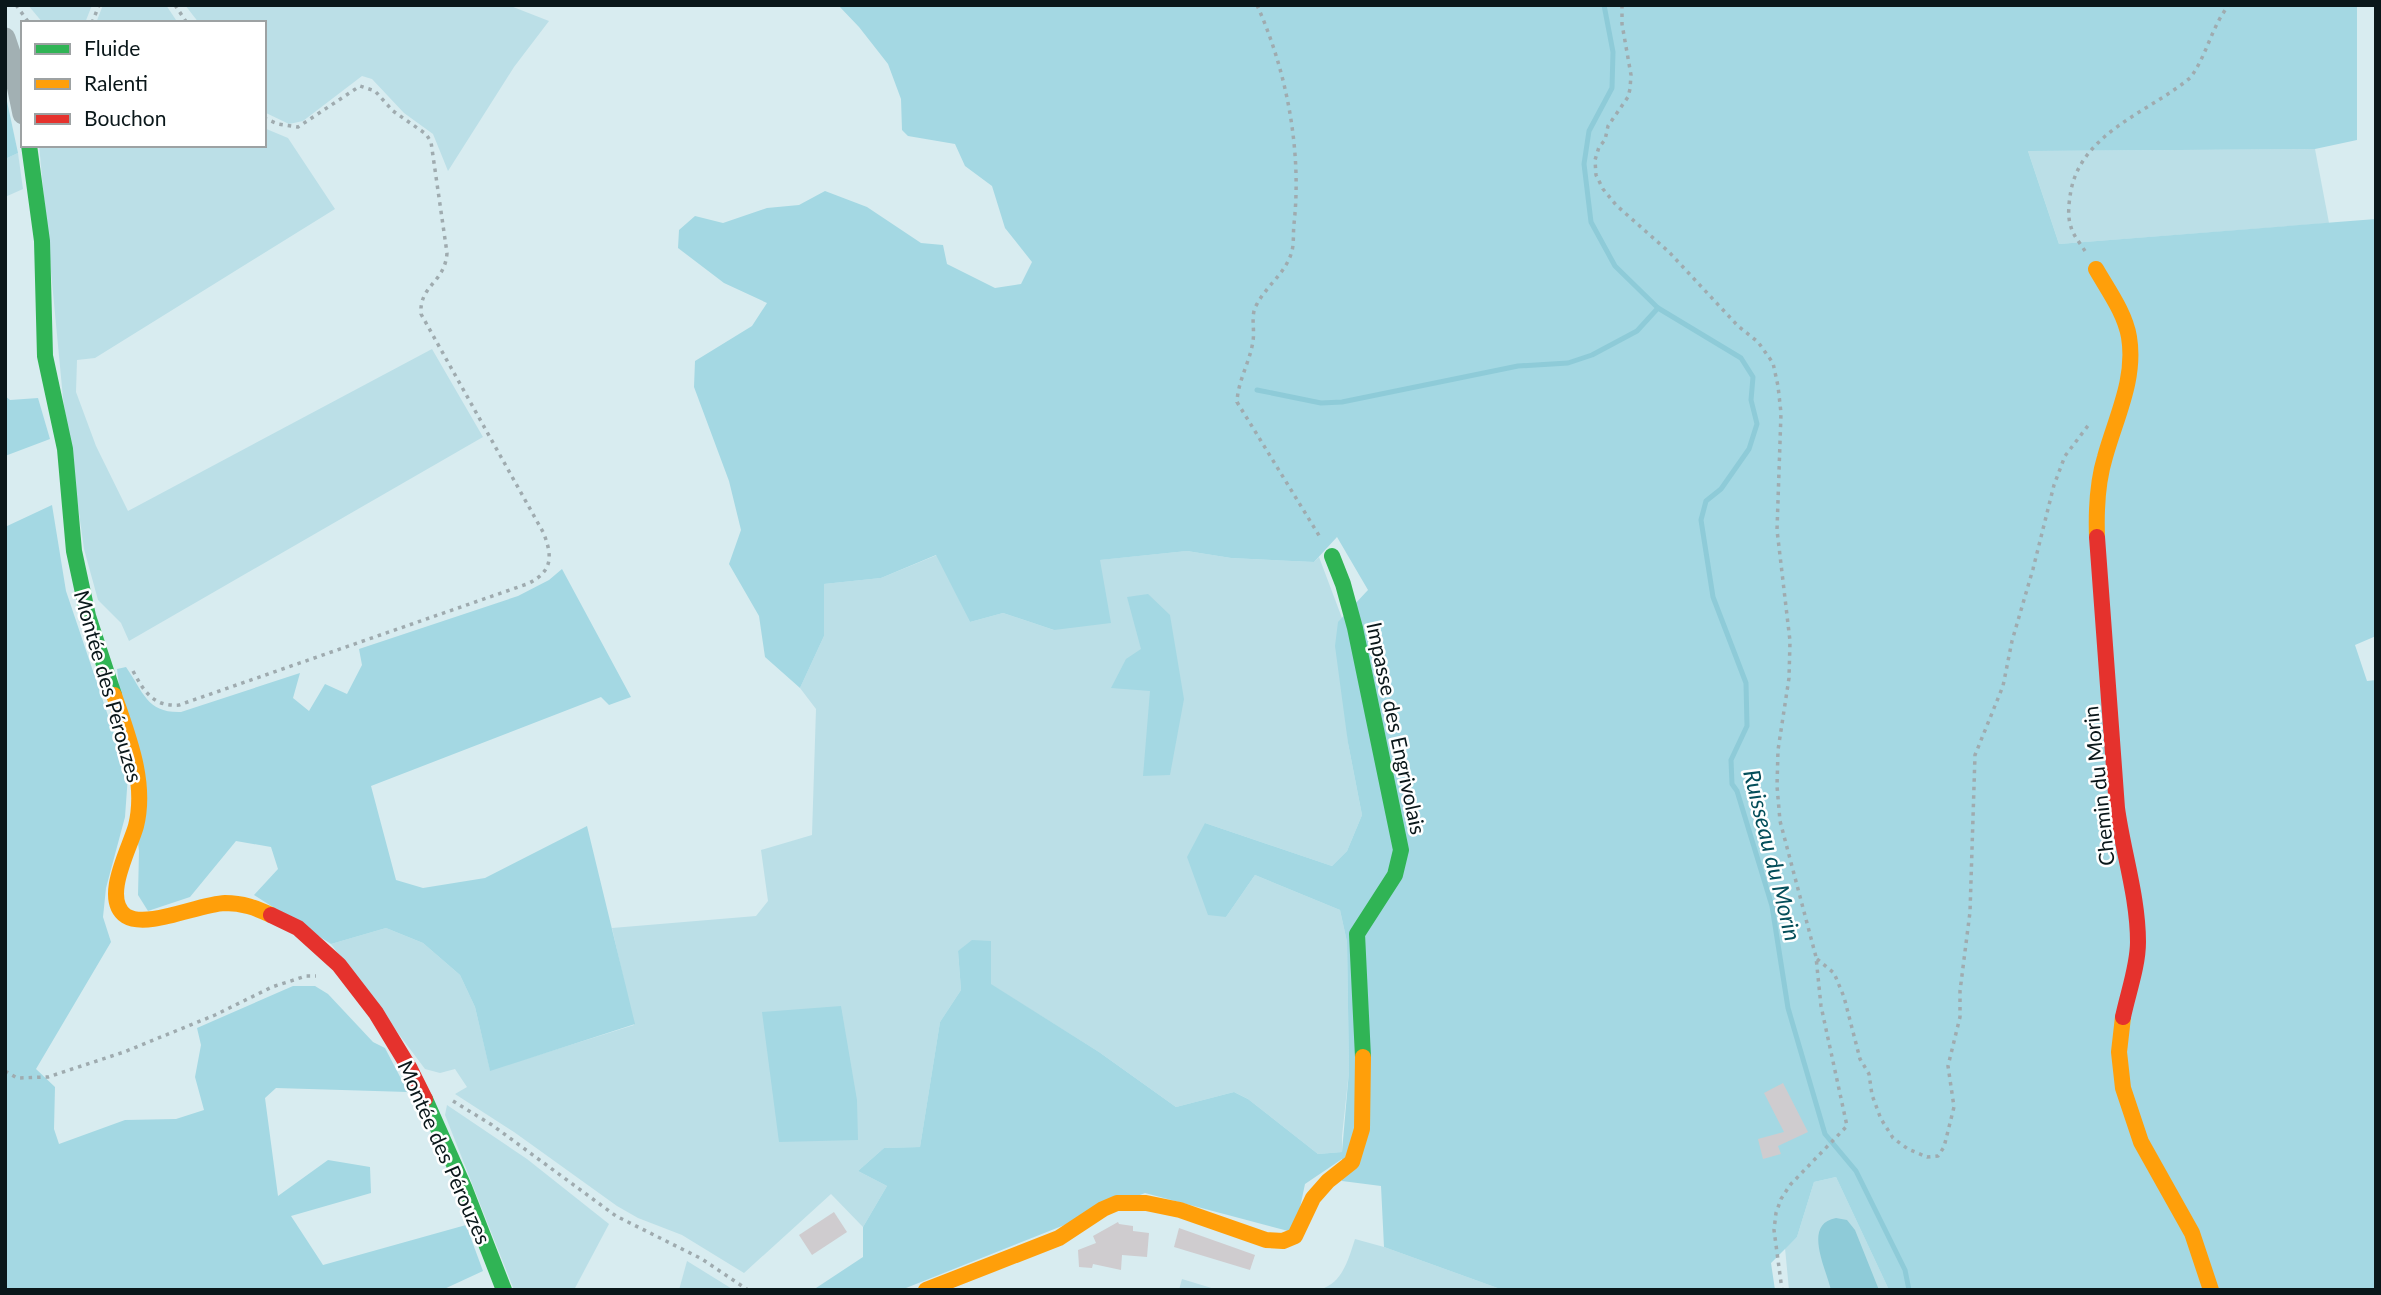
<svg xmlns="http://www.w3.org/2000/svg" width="2381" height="1295" font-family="Lato,sans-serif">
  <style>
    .green { fill: #bbdfe7 }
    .forest { fill: #a4d8e3 }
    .water { fill: #8ecbd8 }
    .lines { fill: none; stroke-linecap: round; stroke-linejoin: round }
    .stream { stroke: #8ecbd8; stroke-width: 5 }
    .building { fill: #cfcccf }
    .path { stroke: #9fabaf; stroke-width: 3.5; stroke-dasharray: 3.5 5; stroke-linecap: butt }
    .street { stroke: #a2b0b3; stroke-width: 21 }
    .fast { stroke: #30b455; stroke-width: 16 }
    .slow { stroke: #ff9f0a; stroke-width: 16 }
    .jam { stroke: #e5322d; stroke-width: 16 }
    .labels { text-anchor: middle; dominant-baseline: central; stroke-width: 5; stroke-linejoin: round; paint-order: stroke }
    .street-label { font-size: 21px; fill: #0a171a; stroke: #fff }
    .water-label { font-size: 23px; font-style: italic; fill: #044e5a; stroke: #fff }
  </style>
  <rect width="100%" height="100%" fill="#d8ecf0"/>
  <g class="green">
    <polygon points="28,5 92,5 85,23 43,23"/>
    <polygon points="103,5 166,5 178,23 96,23"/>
    <polygon points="185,5 508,5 549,21 514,67 448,171 433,134 404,113 372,79 362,76 303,121 289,124 264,112 264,23 199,23"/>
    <polygon points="264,128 288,138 335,209 95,358 77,360 76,392 96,446 128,511 432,349 483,437 129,641 121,623 98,600 84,549 63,398 39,145 264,145"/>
    <polygon points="2315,149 2329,223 2059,244 2028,151"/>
    <polygon points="18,153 23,189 5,197 5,159"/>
    <polygon points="1187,551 1231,558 1314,562 1319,557 1342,618 1348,743 1362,815 1347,851 1332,866 1205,823 1226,917 1255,875 1340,910 1347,942 1349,1071 1342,1136 1342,1152 1318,1154 1248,1099 1234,1092 1176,1107 1099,1052 990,984 991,941 958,951 961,990 940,1022 920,1147 884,1148 858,1171 887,1186 863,1227 831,1194 744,1273 682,1235 638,1218 617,1206 514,1132 455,1094 467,1087 455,1069 440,1073 425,1069 331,944 386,928 423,943 460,975 475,1007 490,1070 634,1025 612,928 756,916 768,901 761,850 812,835 816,709 800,688 824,636 824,584 881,578 937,555 970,622 1003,613 1054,630 1099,560"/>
    <polygon points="447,1105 527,1159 609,1224 574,1290 514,1290 445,1115"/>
    <polygon points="1836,1177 1889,1290 1789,1290 1785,1248 1797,1237 1814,1182"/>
    <path d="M1355 1239 1384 1247 1503 1290H1293C1302 1289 1313 1291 1321 1289 1343 1283 1349 1257 1355 1239Z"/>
    <polygon points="687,1261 729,1287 733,1290 679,1290"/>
    <polygon points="1182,1279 1218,1290 1179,1290"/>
  </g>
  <g class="forest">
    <polygon points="838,5 2357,5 2357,140 2315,149 2028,151 2059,244 2376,219 2376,636 2355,645 2367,681 2376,680 2376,1290 1889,1290 1836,1177 1814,1182 1797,1237 1771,1263 1775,1290 1503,1290 1384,1247 1381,1186 1342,1181 1342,1159 1305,1184 1297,1222 1292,1232 1145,1193 901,1290 813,1290 863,1257 863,1227 887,1186 858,1171 884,1148 920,1147 940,1022 961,990 958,951 972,940 991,941 991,984 1099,1052 1176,1107 1234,1092 1248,1099 1318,1154 1342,1152 1349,1071 1347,942 1340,910 1255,875 1226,917 1208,915 1187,857 1205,823 1332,866 1347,851 1362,815 1348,743 1335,646 1338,622 1368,590 1337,537 1314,562 1231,558 1187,551 1100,560 1111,623 1054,630 1003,613 970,622 936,555 881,578 824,584 824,636 800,688 765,657 759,616 729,564 741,530 729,481 694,387 695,361 752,326 767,303 724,283 678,248 679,230 695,216 723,223 767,208 799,205 825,191 867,207 921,243 943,245 947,264 995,288 1021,284 1032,262 1005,228 992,186 965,166 955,144 908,136 902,130 901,99 888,64 859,27"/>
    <polygon points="5,92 18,153 5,159"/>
    <polygon points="5,396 10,400 38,398 50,439 5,456"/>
    <polygon points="52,505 66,591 128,775 125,817 106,888 103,917 111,942 36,1069 55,1087 54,1129 59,1144 125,1120 176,1119 204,1110 195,1077 201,1045 197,1028 293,986 315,986 328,994 373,1042 385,1048 408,1092 276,1088 265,1098 278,1196 328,1160 370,1167 371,1193 291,1216 323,1265 466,1225 483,1271 442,1290 5,1290 5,527"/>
    <path d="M562 569 631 697 609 705 601 697 371 786 396 880 423 888 485 878 587 826 635 1024 490 1071 475 1007 460 975 423 943 386 928 331 944 254 895 278 869 271 847 236 841 190 897 148 911 138 895 139 851 117 669 126 667C144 693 147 713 181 712L300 673 293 698 309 711 325 684 347 694 362 665 359 649 518 596 549 580Z"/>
    <polygon points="1148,594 1170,615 1184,699 1170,775 1143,776 1150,691 1111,688 1126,659 1141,649 1127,597"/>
    <polygon points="841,1006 857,1100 858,1140 779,1142 762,1012"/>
  </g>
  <path class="water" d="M1836 1218 1847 1220 1855 1230 1879 1290H1831C1825 1266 1803 1224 1836 1218Z"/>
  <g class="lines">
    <g class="stream">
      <polyline points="1604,5 1613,52 1612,88 1589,131 1584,164 1591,222 1615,266 1658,308 1741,358 1753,377 1751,400 1757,424 1749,449 1721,489 1706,501 1701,520 1713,597 1746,683 1747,726 1731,760 1732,784 1737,791 1772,906 1788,1008 1825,1134 1856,1171 1905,1270 1909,1290"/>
      <polyline points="1257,390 1321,403 1342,402 1518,366 1568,363 1592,355 1637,331 1658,308"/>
    </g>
  </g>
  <g class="building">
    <polygon points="1783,1083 1808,1132 1778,1146 1781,1154 1763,1159 1758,1139 1784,1132 1764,1093"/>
    <polygon points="834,1212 847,1232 812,1255 799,1235"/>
    <polygon points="1118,1222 1119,1224 1133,1226 1133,1231 1149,1233 1147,1257 1122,1255 1121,1270 1093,1264 1092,1268 1079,1267 1078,1250 1096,1243 1093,1236"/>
    <polygon points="1179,1228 1255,1255 1250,1270 1174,1247"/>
  </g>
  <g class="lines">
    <g class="path">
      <polyline points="16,5 29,23"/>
      <polyline points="175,5 187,23"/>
      <path d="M1257 5C1287 72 1302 151 1294 224 1293 233 1294 243 1292 251 1286 273 1267 285 1257 304 1250 315 1255 328 1253 341 1250 362 1238 380 1237 402L1320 537"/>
      <polyline points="1622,5 1622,24 1631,75 1630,89 1628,97 1608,126 1605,140 1599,147 1595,160 1596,175 1603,189 1616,205 1669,252 1738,326 1758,342 1773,363 1778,386 1781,413 1777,530 1790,641 1789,678 1778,750 1777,786 1780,821 1816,957 1821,1006 1847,1126 1790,1185 1781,1199 1776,1213 1774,1230 1782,1290"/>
      <polyline points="92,23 99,5"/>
      <path d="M2085 251C2080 243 2073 235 2071 227 2067 216 2069 202 2071 190 2083 132 2149 112 2190 78 2207 56 2211 27 2229 5"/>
      <path d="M133 671C144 692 154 707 179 705L527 584C553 572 553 556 543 532L421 314C419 285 445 283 447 253L431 142 426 134 393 111 375 91 360 86 298 127 278 124 264 118"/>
      <polyline points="1817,959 1834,973 1844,997 1860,1059 1869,1074 1872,1095 1881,1119 1893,1138 1908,1149 1927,1157 1938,1156 1944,1147 1954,1107 1948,1066 1960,1017 1960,991 1970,912 1975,755 2003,686 2012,641 2033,569 2054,485 2065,456 2090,423"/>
      <polyline points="5,1071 17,1078 48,1077 124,1052 215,1015 272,987 306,976 316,976"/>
      <polyline points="453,1101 492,1125 616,1216 702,1259 748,1290"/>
    </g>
    <polyline class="street" points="5,38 11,56 23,114"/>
    <g class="fast">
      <polyline points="29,145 42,241 45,356 65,449 74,551 88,616 114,695"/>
      <polyline points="1332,556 1343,584 1355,628 1401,850 1395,875 1357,934 1363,1057"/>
      <polyline points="425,1099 464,1187 504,1290"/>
    </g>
    <g class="slow">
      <path d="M2096 269C2108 290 2125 313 2129 337 2136 379 2116 417 2105 457 2097 483 2096 509 2097 537"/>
      <path d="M114 695C128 736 147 782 136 826 130 848 101 899 126 916 147 929 199 904 225 903 243 903 256 908 271 915"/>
      <polyline points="2123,1017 2119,1052 2123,1088 2141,1142 2192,1233 2211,1290"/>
      <polyline points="926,1290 1059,1238 1103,1209 1117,1203 1146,1203 1180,1210 1266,1240 1283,1241 1295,1236 1313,1198 1328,1181 1352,1162 1362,1129 1363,1057"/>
    </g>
    <g class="jam">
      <path d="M2097 537 2117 808C2123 852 2138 897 2138 942 2138 966 2128 993 2123 1017"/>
      <polyline points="271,915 298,928 339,965 376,1013 410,1069 425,1099"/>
    </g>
  </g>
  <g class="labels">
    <g class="street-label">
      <text transform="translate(109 686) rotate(74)">Montée des Pérouzes</text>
      <text transform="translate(1397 728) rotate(78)">Impasse des Engrivolais</text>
      <text transform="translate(2098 786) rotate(-96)">Chemin du Morin</text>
      <text transform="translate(445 1152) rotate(66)">Montée des Pérouzes</text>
    </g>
    <g class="water-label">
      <text transform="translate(1773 855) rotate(76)">Ruisseau du Morin</text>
    </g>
  </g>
  <rect width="2381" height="1295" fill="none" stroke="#0a171a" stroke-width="14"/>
  <rect x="21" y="21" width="245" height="126" fill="#ffffff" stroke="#9da2a3" stroke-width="2"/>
  <rect x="35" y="44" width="35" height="10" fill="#30b455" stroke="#9da2a3" stroke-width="2"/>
  <text x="84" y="56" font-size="21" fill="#0a171a">Fluide</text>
  <rect x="35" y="79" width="35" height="10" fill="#ff9f0a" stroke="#9da2a3" stroke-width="2"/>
  <text x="84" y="91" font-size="21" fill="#0a171a">Ralenti</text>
  <rect x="35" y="114" width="35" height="10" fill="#e5322d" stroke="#9da2a3" stroke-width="2"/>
  <text x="84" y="126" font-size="21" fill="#0a171a">Bouchon</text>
</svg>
